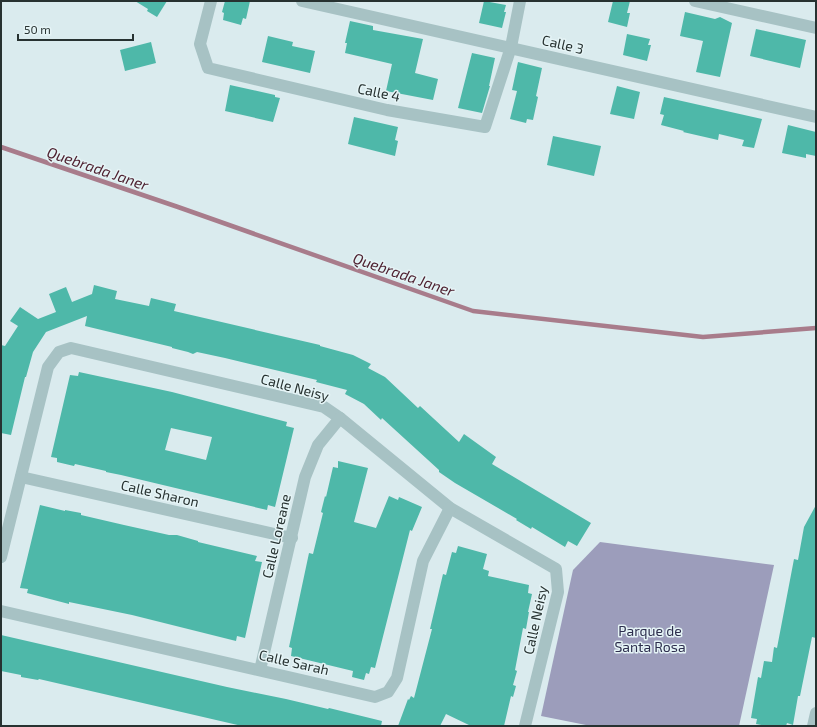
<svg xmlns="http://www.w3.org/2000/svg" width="817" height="727" font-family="'Exo 2',sans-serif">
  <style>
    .green { fill: #9c9dbb }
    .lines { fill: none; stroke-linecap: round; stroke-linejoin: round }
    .stream { stroke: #a87c8b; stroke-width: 4.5 }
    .building { fill: #4eb8a9; fill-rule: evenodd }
    .street { stroke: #a7c2c4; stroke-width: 12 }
    .labels { text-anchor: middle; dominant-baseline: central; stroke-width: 3; stroke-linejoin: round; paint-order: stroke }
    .street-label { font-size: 14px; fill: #273231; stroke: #e5f4f6 }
    .park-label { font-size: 14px; fill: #2d2e4d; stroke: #e5f4f6 }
    .water-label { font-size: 15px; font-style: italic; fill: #4e2130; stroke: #e5f4f6 }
  </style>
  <rect width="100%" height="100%" fill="#daebee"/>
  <polygon class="green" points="600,542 774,565 739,726 591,726 541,716 573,570"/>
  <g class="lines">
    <polyline class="stream" points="1,147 178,207 473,311 703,337 816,328"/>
  </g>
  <g class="building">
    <polygon points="135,1 167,1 157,17 147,11 148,9"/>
    <polygon points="225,1 250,1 246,19 243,18 241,25 223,20 224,13 222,12"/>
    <polygon points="484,1 506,5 504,12 506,12 502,28 479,23"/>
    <polygon points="613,1 630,1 627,13 630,13 627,27 608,22"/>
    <polygon points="685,12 715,19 720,17 732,23 720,77 696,72 703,41 680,36"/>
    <polygon points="350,21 373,26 373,30 423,39 415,73 438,79 433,100 386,91 392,64 345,53 347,43 345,43"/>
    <polygon points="756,29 806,40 800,68 750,56"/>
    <polygon points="627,34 650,39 648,45 651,45 647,61 623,55"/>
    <polygon points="268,36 293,42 292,46 315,51 310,73 262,62"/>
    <polygon points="151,42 156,63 125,71 120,50"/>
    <polygon points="472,53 495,58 489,86 490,86 482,113 458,108"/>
    <polygon points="518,62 542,68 536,96 538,97 533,120 527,119 526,123 510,119 517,91 512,90"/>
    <polygon points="230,85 275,95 275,97 280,98 273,122 225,111"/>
    <polygon points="617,86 640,92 634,119 610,114"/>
    <polygon points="664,97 762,119 754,148 742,146 744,140 719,134 718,140 683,132 684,131 661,125 664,115 660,114"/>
    <polygon points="354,117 398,127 395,140 398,141 395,156 348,144"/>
    <polygon points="788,125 816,132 816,156 806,154 806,158 782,153"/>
    <polygon points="553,136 601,146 594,176 547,165"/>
    <polygon points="94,285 117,291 115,299 149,306 151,298 176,304 174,311 320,345 320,346 353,355 371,364 368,368 385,377 418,408 420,406 459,442 464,434 496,457 492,464 591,523 577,546 568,541 565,547 532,527 531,529 516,520 517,519 455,483 439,472 439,470 382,418 381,420 364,404 345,394 347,390 316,382 317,380 225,358 197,352 193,354 188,352 172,348 172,347 85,326 87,316 46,332 33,352 26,377 25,377 11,435 1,433 1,345 5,346 18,326 10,321 20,307 38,319 56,312 49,294 66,287 72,302 92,294"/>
    <path d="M79 372 172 392 287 422 286 426 294 428 275 507 268 505 267 510 121 475 106 472V471L75 464 74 466 57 462V458L51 457 70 375 78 376ZM171 428 212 437 206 460 165 450Z"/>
    <polygon points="338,461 368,468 354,522 376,528 389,496 398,500 399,497 422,507 412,531 410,530 375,668 371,667 369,674 366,673 364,680 352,677 353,671 291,656 292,648 289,647 309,553 313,554 323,513 321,512 325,496 326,497 333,467 338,468"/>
    <polygon points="40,505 65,511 65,510 81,513 81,515 124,525 169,535 177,535 198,541 198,542 257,556 255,561 262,562 245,638 237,636 236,641 132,615 69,602 69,604 27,593 28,589 20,588"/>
    <polygon points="816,505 816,638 812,637 800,696 798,696 793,725 787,723 786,726 766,726 756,724 757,719 751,718 758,677 761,678 764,661 772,662 774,647 777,648 794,559 798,560 804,527"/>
    <polygon points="458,546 487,554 483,569 489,571 488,576 529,585 528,593 532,594 528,612 529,612 526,629 523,628 515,670 517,671 513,685 516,686 513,697 511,696 504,726 471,726 446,714 440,726 398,726 408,699 409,700 411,696 414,698 432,629 430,629 443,574 446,575 452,552 456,553"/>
    <polygon points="1,635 227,687 286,699 328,709 329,708 382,721 381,726 242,726 39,679 38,680 21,677 21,675 1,671"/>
  </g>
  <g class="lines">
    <g class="street">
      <polyline points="211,1 200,44 208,68 387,110 485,127 511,47 520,1"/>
      <polyline points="302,1 816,117"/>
      <polyline points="695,1 816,28"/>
      <polyline points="21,477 292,538"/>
      <polyline points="1,557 48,367 59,352 71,348 324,407 340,418 450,508 556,569 558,592 525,726"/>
      <polyline points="1,611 375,697 388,692 397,678 423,561 450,508"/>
      <polyline points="260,670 305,477 318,445 340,418"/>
      <polyline points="813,726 816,713"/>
    </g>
  </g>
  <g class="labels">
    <g class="street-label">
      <text transform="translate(563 44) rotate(13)">Calle 3</text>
      <text transform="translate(379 92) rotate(12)">Calle 4</text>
      <text transform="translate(295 387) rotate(15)">Calle Neisy</text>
      <text transform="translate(160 493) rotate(13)">Calle Sharon</text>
      <text transform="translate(276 536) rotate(-77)">Calle Loreane</text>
      <text transform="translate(535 620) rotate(-78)">Calle Neisy</text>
      <text transform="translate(294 662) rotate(13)">Calle Sarah</text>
    </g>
    <g class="park-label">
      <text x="650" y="630">Parque de<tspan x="650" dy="16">Santa Rosa</tspan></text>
    </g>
    <g class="water-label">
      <text transform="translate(98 168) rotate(19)">Quebrada Janer</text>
      <text transform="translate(404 274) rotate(19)">Quebrada Janer</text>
    </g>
  </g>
  <rect width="817" height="727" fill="none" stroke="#273231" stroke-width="4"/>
  <path d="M18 34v6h115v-6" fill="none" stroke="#273231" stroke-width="2"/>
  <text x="24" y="34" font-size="12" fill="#273231" stroke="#e5f4f6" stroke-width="3" paint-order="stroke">50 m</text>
</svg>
